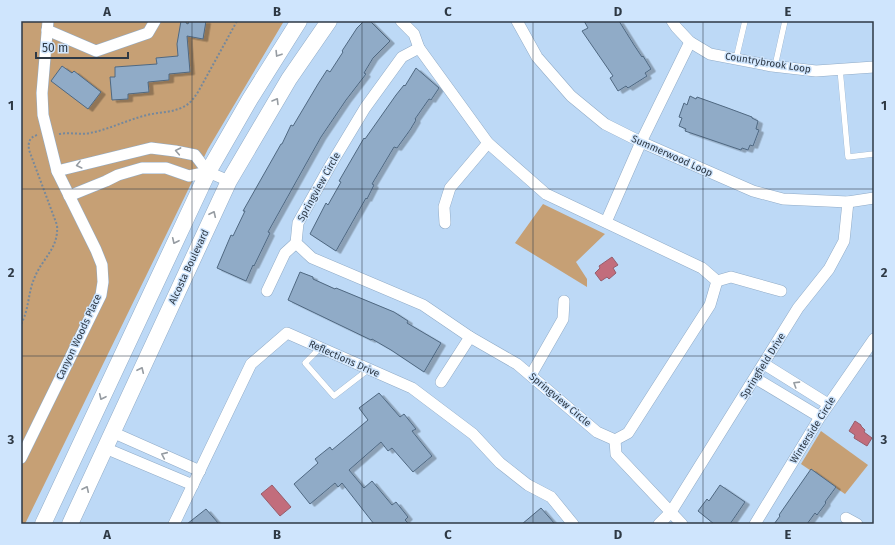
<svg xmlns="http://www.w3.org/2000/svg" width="895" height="545" font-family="'Fira Sans',sans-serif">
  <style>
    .green { fill: #c6a075 }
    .water { fill: #c26d7c; stroke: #965d6c }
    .building { fill: #90abc7; stroke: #4f6881; filter: url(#shadow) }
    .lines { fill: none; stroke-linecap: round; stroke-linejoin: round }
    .lane-casing { stroke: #90abc7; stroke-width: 6 }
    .street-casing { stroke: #90abc7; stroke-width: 12 }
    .secondary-casing { stroke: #90abc7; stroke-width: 17 }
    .path { stroke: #75889c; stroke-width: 2; stroke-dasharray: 2 2; stroke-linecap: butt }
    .lane { stroke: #fff; stroke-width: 5.5 }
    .street { stroke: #fff; stroke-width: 11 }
    .secondary { stroke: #fff; stroke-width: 16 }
    .oneway { stroke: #969ca2 }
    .grid { fill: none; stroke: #2e3945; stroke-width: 1; stroke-opacity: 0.55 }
    .labels { text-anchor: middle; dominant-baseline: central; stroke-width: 3; stroke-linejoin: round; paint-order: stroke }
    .street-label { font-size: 10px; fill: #2e3945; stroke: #cfe5fd }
    .neatline { fill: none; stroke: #2e3945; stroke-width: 1.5 }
    .grid-label { font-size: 13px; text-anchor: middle; font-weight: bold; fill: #2e3945 }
  </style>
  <defs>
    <filter id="shadow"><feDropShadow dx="4.5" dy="2.5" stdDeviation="0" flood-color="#0004"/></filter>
  </defs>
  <rect width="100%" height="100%" fill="#bdd9f6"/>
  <g class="green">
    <polygon points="21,21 284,21 208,149 25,524 21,524"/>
    <polygon points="543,204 605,234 576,262 587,279 587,287 515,243"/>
    <polygon points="821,431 868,465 845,494 801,464"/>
  </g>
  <g class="water">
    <polygon points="612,257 618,265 613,268 616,273 609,279 607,277 601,281 595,273 600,268 599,266"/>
    <polygon points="855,421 861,425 861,426 865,430 864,432 872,438 867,446 854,438 855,435 849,431"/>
    <polygon points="272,485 291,507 280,516 261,494"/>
  </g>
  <g class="building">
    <polygon points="181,21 186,21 186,23 188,24 189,21 206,21 203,39 187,36 190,72 169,74 169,80 148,82 149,92 128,94 128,99 112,100 110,77 115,77 115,67 157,64 156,58 178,56 177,44"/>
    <polygon points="364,21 370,21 390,41 373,58 364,73 366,74 346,100 321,137 268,232 270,233 254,266 253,265 246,281 217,268 231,235 233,236 245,211 243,211 281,144 282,144 291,125 293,126 318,84 327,70 330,72 343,52 342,51 357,28"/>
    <polygon points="584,21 619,21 634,45 642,57 643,56 651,69 645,73 647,76 628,88 626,86 618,91 610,78 613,76 582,31 588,28"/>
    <polygon points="62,66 72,73 74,71 101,92 88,109 51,81"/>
    <polygon points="416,68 439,88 431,100 429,99 415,119 416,120 410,130 397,148 394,147 372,184 374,185 367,199 366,198 336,251 310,234 326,203 328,205 341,182 339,181 364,138 365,139 396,95 404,85 405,86"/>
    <polygon points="690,96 696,99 697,97 725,107 752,117 752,118 758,121 756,129 759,130 753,146 750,145 748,150 742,148 741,150 685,131 686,129 679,126 682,118 679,117 684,103 687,105"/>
    <polygon points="300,272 313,277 313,279 335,289 336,288 394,312 408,321 407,323 441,343 424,372 391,350 372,339 371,340 288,300"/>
    <polygon points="379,393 400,417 404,414 416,429 412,431 432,456 413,472 392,448 388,451 381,442 349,470 364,488 372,481 392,505 396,502 408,517 405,520 409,524 374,524 342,483 338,487 335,483 310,504 294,484 318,463 315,459 330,447 332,450 368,420 359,408"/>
    <polygon points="811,469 836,487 825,502 826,503 817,515 815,513 807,524 774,524 780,516 779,515"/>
    <polygon points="720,485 745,502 730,524 714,524 698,511 707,499 709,501"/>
    <polygon points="541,508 555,524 522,524"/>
    <polygon points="206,509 219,524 187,524"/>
  </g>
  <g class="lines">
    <g class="lane-casing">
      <g id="lane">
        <polyline points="736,59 745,21"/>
        <polyline points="775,66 785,21"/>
        <polyline points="840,69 848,157 874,154"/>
        <polyline points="320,348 305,363 334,396 369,369"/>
      </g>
    </g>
    <g class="street-casing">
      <g id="street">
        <polyline points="401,21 414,34 419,48"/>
        <polyline points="517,21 537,57 571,96 605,124 641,142 753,191 783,199 848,202 874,198"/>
        <polyline points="672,21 676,27 690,42 710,54 772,66 816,71 874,67"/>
        <polyline points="47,30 96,51 148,33 155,21"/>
        <polygon points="419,48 488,143 546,194 702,268 717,281 710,305 628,433 615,440 597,432 517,364 470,337 423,305 312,258 296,243 298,223 330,166 365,108 402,57"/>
        <polyline points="57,171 151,148 175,151 195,155 208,172 229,181"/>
        <polyline points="69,196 106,181 118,175 142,168 166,168 189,176 208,172"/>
        <polyline points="606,222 641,142 690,42"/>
        <polyline points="445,223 444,207 450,188 488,143"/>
        <polyline points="717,281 731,277 781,291"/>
        <polyline points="267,291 285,253 296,243"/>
        <polyline points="764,364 828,404"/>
        <polyline points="531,375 563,319 564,301"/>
        <polyline points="755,378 820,417"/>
        <polyline points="441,382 470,337"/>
        <polyline points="112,432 200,471"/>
        <polyline points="615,440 616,454 682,524"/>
        <polyline points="105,448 193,485"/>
        <polyline points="21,458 101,295 103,282 102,265 96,250 57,171 43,115 42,93 48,21"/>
        <polyline points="846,518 857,524"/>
        <polyline points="174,524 251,364 287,333 412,388 473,434 500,463 528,485 551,497 573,524"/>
        <polyline points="659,524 671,512 798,308 829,269 844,241 848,202"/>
        <polyline points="755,524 820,417 874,339"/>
      </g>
    </g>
    <g class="secondary-casing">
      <g id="secondary">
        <polyline points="43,524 208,172 250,99 299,21"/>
        <polyline points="70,524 229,181 289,79 329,21"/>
      </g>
    </g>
    <g class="path">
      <path d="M59 134C70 132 80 135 90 133 110 129 127 120 147 115 159 112 171 113 183 107 190 104 194 98 198 92L237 21"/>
      <path d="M21 324C29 310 28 293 34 279 42 258 59 249 57 225L29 150C28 142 29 138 37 135"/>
    </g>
    <use href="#lane" class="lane"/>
    <use href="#street" class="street"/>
    <use href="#secondary" class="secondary"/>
  </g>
  <defs><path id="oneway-chevron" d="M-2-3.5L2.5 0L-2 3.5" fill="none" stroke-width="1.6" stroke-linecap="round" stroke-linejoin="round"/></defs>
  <g class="oneway">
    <use href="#oneway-chevron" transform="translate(278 54) rotate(122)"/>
    <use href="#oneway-chevron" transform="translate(276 101) rotate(-59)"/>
    <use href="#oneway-chevron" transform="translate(178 151) rotate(-169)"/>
    <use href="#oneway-chevron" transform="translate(79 165) rotate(166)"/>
    <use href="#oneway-chevron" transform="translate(213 214) rotate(-65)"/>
    <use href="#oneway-chevron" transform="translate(175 241) rotate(115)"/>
    <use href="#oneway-chevron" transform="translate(141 370) rotate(-65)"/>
    <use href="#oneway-chevron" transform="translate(796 384) rotate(-148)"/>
    <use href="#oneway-chevron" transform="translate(102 397) rotate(115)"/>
    <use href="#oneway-chevron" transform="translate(164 455) rotate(-156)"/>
    <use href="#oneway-chevron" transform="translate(86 489) rotate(-65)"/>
  </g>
  <path class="grid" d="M192 21V524M362 21V524M533 21V524M703 21V524M21 189H874M21 356H874"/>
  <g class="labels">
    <g class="street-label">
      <text transform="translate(768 63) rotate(9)">Countrybrook Loop</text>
      <text transform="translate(672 156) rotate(24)">Summerwood Loop</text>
      <text transform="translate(319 187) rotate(-61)">Springview Circle</text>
      <text transform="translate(189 267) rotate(-65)">Alcosta Boulevard</text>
      <text transform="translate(79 337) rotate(-65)">Canyon Woods Place</text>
      <text transform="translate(344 359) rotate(24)">Reflections Drive</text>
      <text transform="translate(763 366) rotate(-58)">Springfield Drive</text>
      <text transform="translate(560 400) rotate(40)">Springview Circle</text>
      <text transform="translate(813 430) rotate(-58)">Winterside Circle</text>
    </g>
  </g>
  <rect width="895" height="545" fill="none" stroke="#cfe5fd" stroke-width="44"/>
  <path d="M36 52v6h92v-6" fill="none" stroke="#2e3945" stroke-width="2"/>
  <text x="42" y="52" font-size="12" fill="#2e3945" stroke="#cfe5fd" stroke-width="3" paint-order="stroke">50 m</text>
  <rect x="22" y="22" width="851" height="501" class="neatline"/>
  <g class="grid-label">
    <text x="107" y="16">A</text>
    <text x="277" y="16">B</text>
    <text x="448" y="16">C</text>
    <text x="618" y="16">D</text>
    <text x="788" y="16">E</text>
    <text x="11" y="110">1</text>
    <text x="884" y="110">1</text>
    <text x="11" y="277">2</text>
    <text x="884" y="277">2</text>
    <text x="11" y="444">3</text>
    <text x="884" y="444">3</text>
    <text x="107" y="539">A</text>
    <text x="277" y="539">B</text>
    <text x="448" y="539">C</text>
    <text x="618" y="539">D</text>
    <text x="788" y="539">E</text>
  </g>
</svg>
